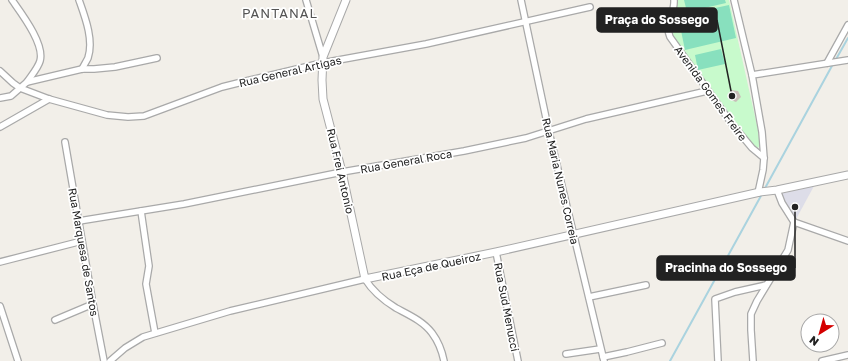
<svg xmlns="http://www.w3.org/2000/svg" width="848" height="361" font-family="'Golos Text',sans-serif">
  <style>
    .park { fill: #c8facc }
    .pitch { fill: #88e0be }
    .plaza { fill: #dddde8 }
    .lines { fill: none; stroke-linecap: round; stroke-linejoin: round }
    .stream { stroke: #aad3df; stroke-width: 2 }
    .building { fill: #c7bfb8 }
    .minor-casing { stroke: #a9a9a9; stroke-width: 8 }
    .tertiary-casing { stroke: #a9a9a9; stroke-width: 9 }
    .minor { stroke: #fff; stroke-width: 5.5 }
    .tertiary { stroke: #fff; stroke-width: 7 }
    .labels { text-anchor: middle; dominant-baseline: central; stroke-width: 3.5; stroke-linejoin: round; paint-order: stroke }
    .street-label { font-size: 11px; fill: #222; stroke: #fff }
    .quarter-label { font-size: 13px; letter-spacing: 1px; fill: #555; stroke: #fff }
    .leader { fill: none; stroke: #222; stroke-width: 1.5 }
    .callout-dot { fill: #222; stroke: #fff; stroke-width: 1.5 }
    .callout { fill: #222; stroke: #222; stroke-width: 1.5 }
    .callout-label { font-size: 12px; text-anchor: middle; font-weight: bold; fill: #fff }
  </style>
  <rect width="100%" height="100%" fill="#f2efe9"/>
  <polygon class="park" points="676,0 729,0 758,130 760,145 758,148 754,148 747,140 688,61 671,36 676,13"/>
  <g class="pitch">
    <polygon points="684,0 725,0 726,3 687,12"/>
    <polygon points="729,5 736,38 685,50 678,16"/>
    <polygon points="721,49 725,64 698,70 695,55"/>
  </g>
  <polygon class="plaza" points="814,186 795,221 780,194"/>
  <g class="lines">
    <g class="stream">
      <polyline points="835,61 848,38"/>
      <polyline points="764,190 833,64"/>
      <polyline points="670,361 762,194"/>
    </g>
  </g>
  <polygon class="building" points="731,90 738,91 741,97 736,102 731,100 728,95"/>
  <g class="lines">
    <g class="minor-casing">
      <g id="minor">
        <path d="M12 0C21 13 45 44 40 61 38 68 31 76 27 82"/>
        <path d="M79 0C85 17 94 40 88 58 86 62 84 65 82 69"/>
        <polyline points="306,0 323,57"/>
        <polyline points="521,0 549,132 604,361"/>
        <path d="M674 0C675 15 664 23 670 37L732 124 752 148 764 158"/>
        <polyline points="734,0 752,75 762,132 764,158 763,170 758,193"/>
        <polyline points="827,63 848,25"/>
        <polyline points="0,71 13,83 20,88 49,99 107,115 128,117 144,116 222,87 242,82 322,63 426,44 590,7"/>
        <polyline points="752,75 848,60"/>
        <polyline points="0,98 11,96 27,82 82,69 94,69 115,67 157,58"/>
        <polyline points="0,127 49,99"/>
        <polyline points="65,142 93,304 104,361"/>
        <polyline points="141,211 149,266 146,284 155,333"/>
        <polyline points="79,221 184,204 342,172 464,151 526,138 586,119 707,91"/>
        <polyline points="794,222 848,241"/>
        <polyline points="496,252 518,361"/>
        <polyline points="0,262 82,241"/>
        <polyline points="589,297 646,285"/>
        <polyline points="0,306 18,361"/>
        <polyline points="55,320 93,304"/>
        <polyline points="566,354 600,349"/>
        <polyline points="603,357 627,352 662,343"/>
        <path d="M110 361 125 348 143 337 230 311 365 279C373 292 383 300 396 308 409 315 423 321 432 333 438 341 442 351 444 361"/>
        <polyline points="718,361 715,299 735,292 766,285"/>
        <polyline points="753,361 751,330 751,314 757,301 788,250 794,222 782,203 777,190"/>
        <polyline points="822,361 848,355"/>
      </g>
    </g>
    <g class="tertiary-casing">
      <polyline id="tertiary" points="346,0 323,57 322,80 323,99 342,172 365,279 496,252 760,192 777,190 848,175"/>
    </g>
    <use href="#minor" class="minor"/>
    <use href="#tertiary" class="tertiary"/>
  </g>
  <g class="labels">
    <g class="street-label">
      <text transform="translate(290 71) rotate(-13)">Rua General Artigas</text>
      <text transform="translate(711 93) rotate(54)">Avenida Gomes Freire</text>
      <text transform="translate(406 161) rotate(-10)">Rua General Roca</text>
      <text transform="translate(341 171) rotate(77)">Rua Frei Antonio</text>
      <text transform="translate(561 181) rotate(77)">Rua Maria Nunes Correia</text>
      <text transform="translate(84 252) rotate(80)">Rua Marquesa de Santos</text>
      <text transform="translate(431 266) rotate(-12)">Rua Eça de Queiroz</text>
      <text transform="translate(507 307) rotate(79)">Rua Sud Menucci</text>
    </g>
    <g class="quarter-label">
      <text x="280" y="13">PANTANAL</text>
    </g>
  </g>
  <path class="leader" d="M732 96L717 20M795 207L795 268"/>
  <g class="callout-dot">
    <circle cx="732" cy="96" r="4"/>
    <circle cx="795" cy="207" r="4"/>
  </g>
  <g class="callout">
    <rect x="597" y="8" width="120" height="24" rx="4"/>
    <rect x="657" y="256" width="138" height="24" rx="4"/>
  </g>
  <g class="callout-label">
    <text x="657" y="24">Praça do Sossego</text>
    <text x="726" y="272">Pracinha do Sossego</text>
  </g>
  <g transform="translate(820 333) rotate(217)"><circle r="19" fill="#ffffff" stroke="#a7a7a7"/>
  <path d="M0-3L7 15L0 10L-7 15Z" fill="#d40000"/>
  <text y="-6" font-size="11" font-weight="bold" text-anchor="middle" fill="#222222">N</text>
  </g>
</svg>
